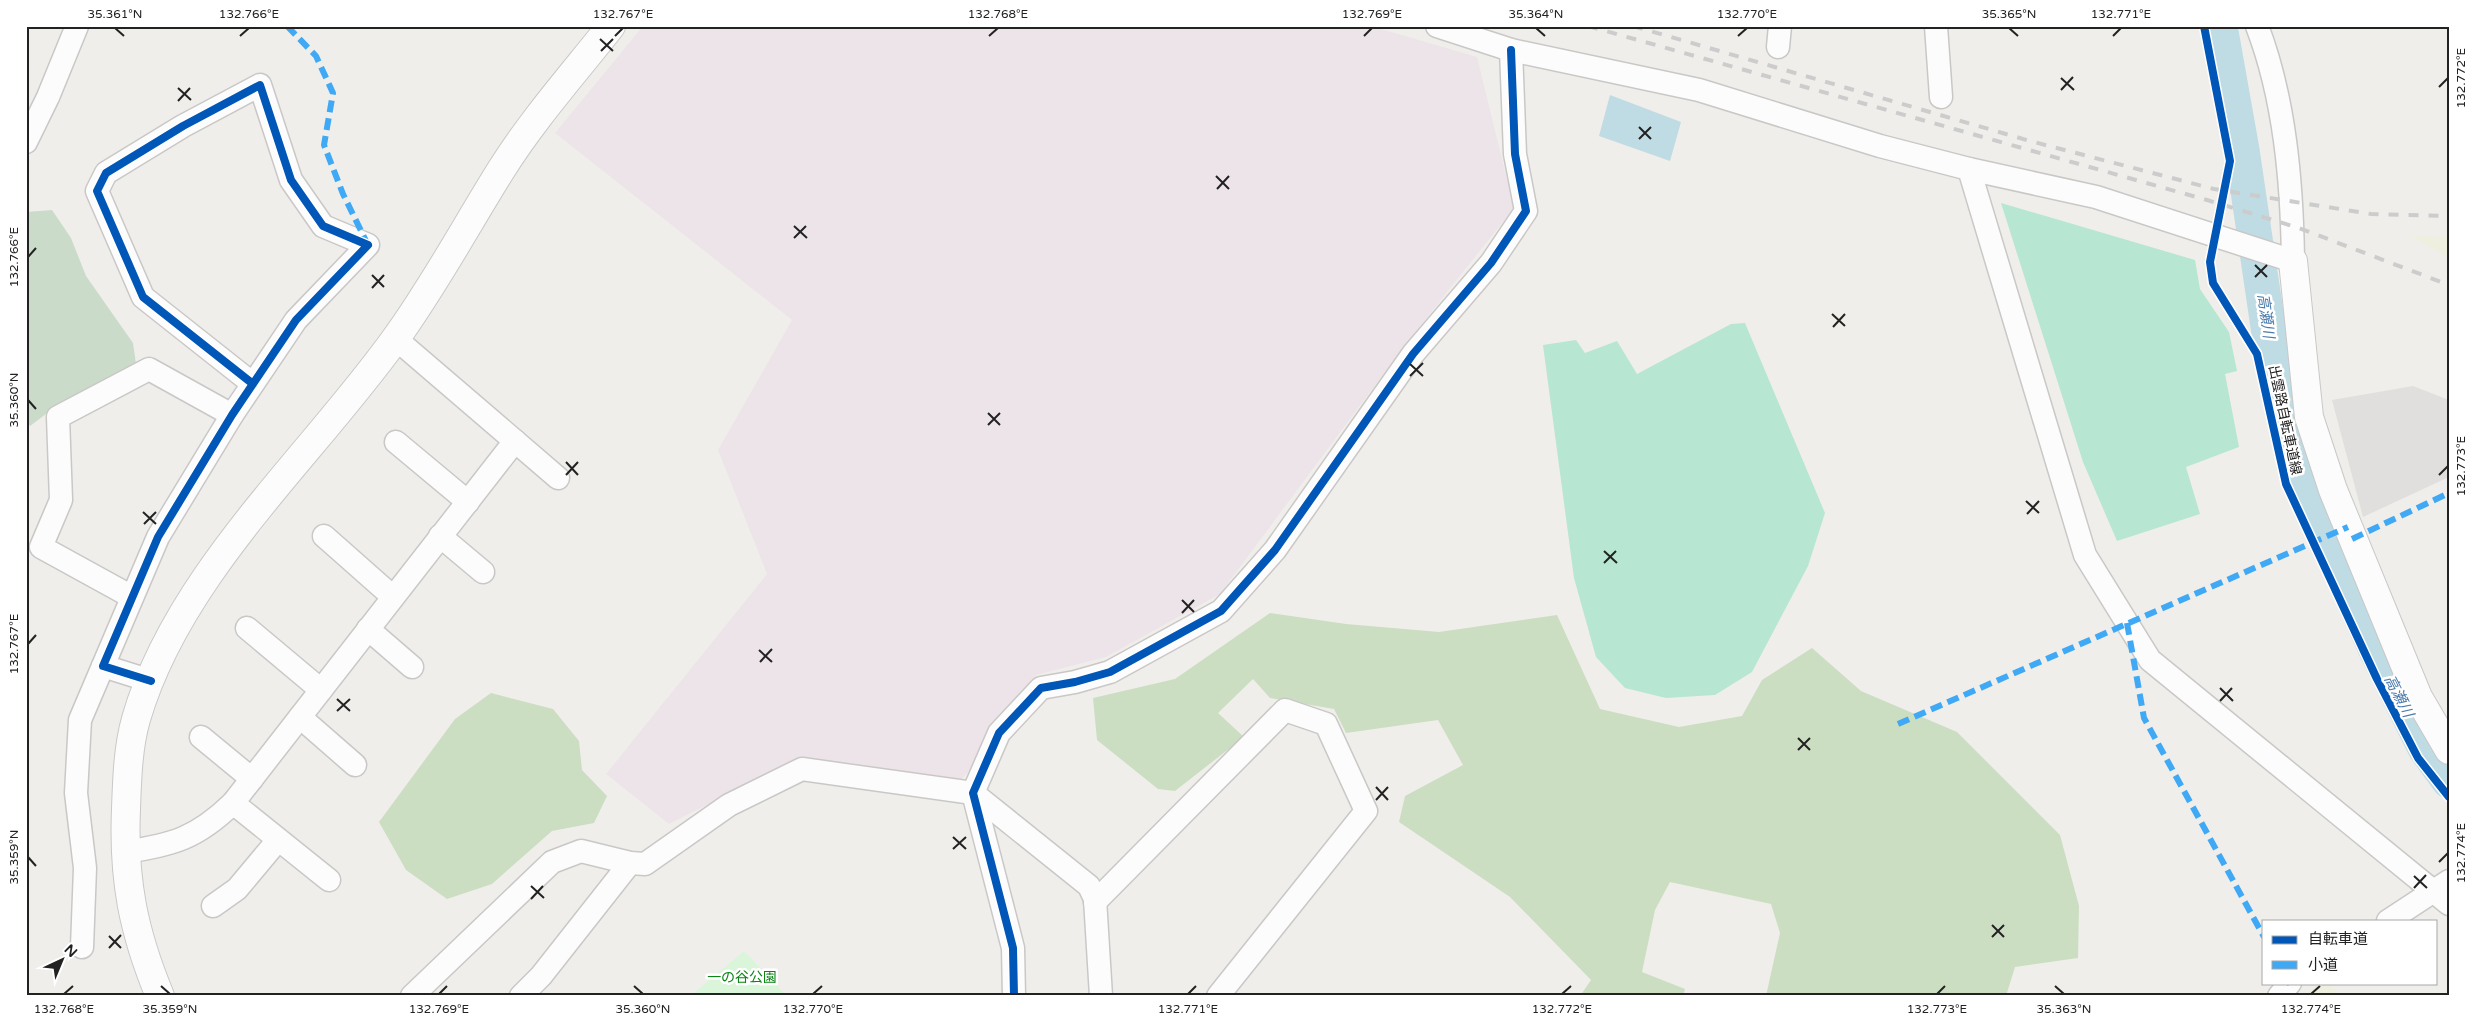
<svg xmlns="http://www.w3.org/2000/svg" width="2475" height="1022" font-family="'Varela Round','Noto Sans JP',sans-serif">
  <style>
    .industrial { fill: #ede4e9 }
    .farmland { fill: #efefdf }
    .forest { fill: #cbdec1 }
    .cemetery { fill: #cadbca }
    .park { fill: #daf5da }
    .pitch { fill: #b7e6d2 }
    .parking { fill: #e0dfde }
    .water { fill: #bfdbe3 }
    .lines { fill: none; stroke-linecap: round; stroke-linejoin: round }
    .river { stroke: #bfdbe3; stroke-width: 35 }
    .minor-casing { stroke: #c9c8c7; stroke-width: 25 }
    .tertiary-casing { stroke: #c9c8c7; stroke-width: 30 }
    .minor { stroke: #fdfcfc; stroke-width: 22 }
    .tertiary { stroke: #fdfcfc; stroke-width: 28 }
    .rail { stroke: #ccc; stroke-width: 4; stroke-dasharray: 10 10; stroke-linecap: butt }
    .quiet { stroke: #3fa9f5; stroke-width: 6; stroke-dasharray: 12 6; stroke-linecap: butt }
    .cycleway-casing { stroke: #fff; stroke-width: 11 }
    .cycleway { stroke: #0057b8; stroke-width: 8 }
    .ticks { fill: none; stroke: #222; stroke-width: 2 }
    .labels { text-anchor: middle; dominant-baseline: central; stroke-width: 5; stroke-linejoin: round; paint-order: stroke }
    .street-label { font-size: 14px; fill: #222; stroke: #fff }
    .park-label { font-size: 14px; fill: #0c8416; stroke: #fff }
    .water-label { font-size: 15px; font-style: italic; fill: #4a7aab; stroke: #fff }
    .neatline { fill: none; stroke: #222; stroke-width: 2 }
    .ticks-label { font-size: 12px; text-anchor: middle; fill: #222 }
  </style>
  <rect width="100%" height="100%" fill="#f0eeeb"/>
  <polygon class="industrial" points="643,26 1371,26 1477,57 1514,208 1405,345 1220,594 1106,657 1036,675 971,769 958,783 794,761 669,824 606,774 767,574 718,450 792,320 555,133"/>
  <g class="farmland">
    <polygon points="2410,236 2449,237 2449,258"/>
    <polygon points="2319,983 2331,983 2338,996 2304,996"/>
  </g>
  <g class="forest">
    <polygon points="1270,613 1346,624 1439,632 1557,615 1600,709 1679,727 1742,716 1762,680 1812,648 1861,691 1957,732 2060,835 2079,906 2078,958 2015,967 2006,996 1766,996 1780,933 1771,904 1670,882 1655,910 1642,972 1685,989 1683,996 1580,996 1591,980 1510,897 1399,822 1405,796 1463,765 1438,720 1346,733 1334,709 1270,698 1253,679 1218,713 1244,737 1175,791 1158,789 1097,740 1093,698 1175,679"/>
    <polygon points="491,693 553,709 579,741 582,770 607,796 594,823 552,831 492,884 447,899 406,870 379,822 455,719"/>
  </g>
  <polygon class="cemetery" points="52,210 71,238 86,276 133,343 136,364 54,408 30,426 26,421 26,212"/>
  <polygon class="park" points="744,951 787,996 690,996"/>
  <g class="pitch">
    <polygon points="2001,203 2195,260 2200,289 2229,332 2237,371 2225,374 2239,447 2186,467 2200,514 2117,541 2083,462"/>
    <polygon points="1745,323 1825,513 1808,566 1752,672 1715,695 1666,698 1625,688 1596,657 1574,578 1543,345 1576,340 1585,353 1617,341 1637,374 1731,324"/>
  </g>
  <polygon class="parking" points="2413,386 2449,400 2449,477 2363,517 2332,400"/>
  <polygon class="water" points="1610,95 1681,122 1670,161 1599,136"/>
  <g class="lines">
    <polyline class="river" points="2220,26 2242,150 2275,374 2299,478 2377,652 2425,748 2449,781"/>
    <g class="minor-casing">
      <g id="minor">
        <path d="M1437 26 1511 50 1699 90 1880 146 1969 169 2096 197 2293 261C2292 183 2285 99 2257 26"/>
        <polyline points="1936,26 1941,97"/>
        <polyline points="1778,47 1780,26"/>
        <polyline points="26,142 48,97 77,26"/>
        <polyline points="1969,169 2085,555 2150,660 2449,904"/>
        <polyline points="396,339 558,478"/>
        <polyline points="396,442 468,502"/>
        <polyline points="324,536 393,597"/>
        <polyline points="440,536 483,572"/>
        <polyline points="132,597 41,547 61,500 58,417 149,369 232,415"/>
        <polyline points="247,628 321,690"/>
        <polyline points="368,629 412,667"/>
        <polyline points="151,681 103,666 158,537 232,415 296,320 368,245 323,226 291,180 260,85 183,126 106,173 97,191 143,297 253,384"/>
        <polyline points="300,717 355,765"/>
        <polyline points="201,737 252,779"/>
        <polyline points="233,803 329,880"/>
        <path d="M124 852C173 845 197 838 233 803L515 441"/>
        <polyline points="1095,902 1285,710 1326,724 1366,811 1218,996"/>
        <polyline points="213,906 237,889 278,840"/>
        <polyline points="2388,921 2449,881"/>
        <polyline points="82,947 85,868 76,793 80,720 103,666"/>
        <polyline points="412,996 552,862 581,851 630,863 645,864 729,805 802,769 973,793 1089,886 1095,899 1101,996"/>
        <polyline points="521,996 541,976 630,863"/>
        <polyline points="1014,996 1013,948 973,793 999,733 1041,688 1075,682 1110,672 1221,611 1275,550 1413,354 1491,263 1526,211 1515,154 1511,50"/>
        <polyline points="2279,996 2290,983"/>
      </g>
    </g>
    <g class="tertiary-casing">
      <g id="tertiary">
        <polyline points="2293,261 2309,417 2333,490 2418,697 2449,750"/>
        <path d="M160 996C133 931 123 879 126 809 127 779 128 747 136 719 178 574 310 458 396 338 435 284 466 226 501 170 533 119 574 73 611 26"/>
      </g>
    </g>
    <use href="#minor" class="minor"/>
    <use href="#tertiary" class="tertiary"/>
    <g class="rail">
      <polyline points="1588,26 2207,200 2299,228 2449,285"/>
      <polyline points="1633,26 2030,141 2214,189 2371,214 2449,216"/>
    </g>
    <g class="quiet">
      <polyline points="287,26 316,56 333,93 324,145 343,194 368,245"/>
      <polyline points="2352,539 2449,493"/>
      <polyline points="2127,623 2144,718 2264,937"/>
      <polyline points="1898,724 2348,527"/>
      <polyline points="2289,983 2290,984"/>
    </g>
    <g class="cycleway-casing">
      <g id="cycleway">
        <polyline points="2204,26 2230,161 2210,262 2213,283 2257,354 2286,484 2377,679 2418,758 2449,797"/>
        <polyline points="151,681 103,666 158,537 232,415 296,320 368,245 323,226 291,180 260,85 183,126 106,173 97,191 143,297 253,384"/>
        <polyline points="1014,996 1013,948 973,793 999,733 1041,688 1075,682 1110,672 1221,611 1275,550 1413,354 1491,263 1526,211 1515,154 1511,50"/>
      </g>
    </g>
    <use href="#cycleway" class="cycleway"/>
  </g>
  <path class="ticks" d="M115 28 124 36M1536 28 1545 36M2009 28 2018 36M240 36 249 28M615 36 623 28M989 36 998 28M1364 36 1372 28M1738 36 1747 28M2113 36 2121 28M600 39 613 51M601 51 613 39M2061 78 2074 90M2439 87 2448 78M178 88 191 100M2061 90 2073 77M178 101 190 88M1639 127 1651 139M1639 139 1651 127M1216 176 1229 189M1217 189 1229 176M794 226 807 238M794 238 806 226M28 257 36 248M2255 265 2267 277M372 275 384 287M2255 277 2267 265M372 288 384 275M1832 314 1845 326M1833 327 1845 314M1410 364 1423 376M1410 376 1423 363M28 400 36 409M988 413 1000 425M988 425 1000 413M566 462 578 475M566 475 578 462M2439 475 2448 466M2026 501 2039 513M143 512 156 524M2027 514 2039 501M144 524 156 512M1604 551 1617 563M1604 563 1616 551M1182 600 1194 612M1182 613 1194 600M28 644 36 635M759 650 772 662M760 662 772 649M2220 688 2233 701M337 699 350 711M2220 701 2232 688M337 711 350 699M1798 738 1810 750M1798 750 1810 738M1376 787 1388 800M1376 800 1388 787M953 837 966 849M953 849 966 837M28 857 36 866M2439 862 2448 853M2414 876 2427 888M531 886 544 898M2414 888 2426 875M531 899 543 886M1992 925 2004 937M109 936 121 948M1992 937 2004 925M109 948 121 935M161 986 170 994M634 986 643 994M2055 986 2064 994M64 994 73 986M439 994 447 986M813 994 822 986M1188 994 1196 986M1562 994 1571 986M1937 994 1945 986M2311 994 2320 986"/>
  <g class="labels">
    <g class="street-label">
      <text transform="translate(2285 420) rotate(78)">出雲路自転車道線</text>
    </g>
    <g class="park-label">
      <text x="742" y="977">一の谷公園</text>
    </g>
    <g class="water-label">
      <text transform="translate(2266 316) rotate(82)">高瀬川</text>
      <text transform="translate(2399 696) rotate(63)">高瀬川</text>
    </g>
  </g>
  <rect width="2475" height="1022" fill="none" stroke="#ffffff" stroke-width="55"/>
  <rect x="2262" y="920" width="175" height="65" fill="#ffffff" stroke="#a7a7a7"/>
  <rect x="2272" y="936" width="25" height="8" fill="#0057b8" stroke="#a7a7a7"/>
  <text x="2308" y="944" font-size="15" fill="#222222">自転車道</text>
  <rect x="2272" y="961" width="25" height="8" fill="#3fa9f5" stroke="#a7a7a7"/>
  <text x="2308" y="970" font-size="15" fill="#222222">小道</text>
  <g transform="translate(62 960) rotate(44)" stroke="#ffffff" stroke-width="4" paint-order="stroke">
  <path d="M0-4L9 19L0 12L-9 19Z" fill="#222222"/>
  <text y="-8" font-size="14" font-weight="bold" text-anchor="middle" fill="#222222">N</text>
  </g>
  <rect x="28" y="28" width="2420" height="966" class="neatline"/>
  <g class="ticks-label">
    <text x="115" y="18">35.361°N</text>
    <text x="249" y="18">132.766°E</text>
    <text x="623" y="18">132.767°E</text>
    <text x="998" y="18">132.768°E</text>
    <text x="1372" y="18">132.769°E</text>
    <text x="1536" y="18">35.364°N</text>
    <text x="1747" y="18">132.770°E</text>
    <text x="2009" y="18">35.365°N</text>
    <text x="2121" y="18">132.771°E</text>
    <text transform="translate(2461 78) rotate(-90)" y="4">132.772°E</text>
    <text transform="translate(14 257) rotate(-90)" y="4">132.766°E</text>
    <text transform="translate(14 400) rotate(-90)" y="4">35.360°N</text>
    <text transform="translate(2461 466) rotate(-90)" y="4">132.773°E</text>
    <text transform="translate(14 644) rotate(-90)" y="4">132.767°E</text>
    <text transform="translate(2461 853) rotate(-90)" y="4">132.774°E</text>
    <text transform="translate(14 857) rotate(-90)" y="4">35.359°N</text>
    <text x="64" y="1013">132.768°E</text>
    <text x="170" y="1013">35.359°N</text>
    <text x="439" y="1013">132.769°E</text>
    <text x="643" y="1013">35.360°N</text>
    <text x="813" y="1013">132.770°E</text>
    <text x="1188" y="1013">132.771°E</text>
    <text x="1562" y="1013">132.772°E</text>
    <text x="1937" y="1013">132.773°E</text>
    <text x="2064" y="1013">35.363°N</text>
    <text x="2311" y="1013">132.774°E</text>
  </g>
</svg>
